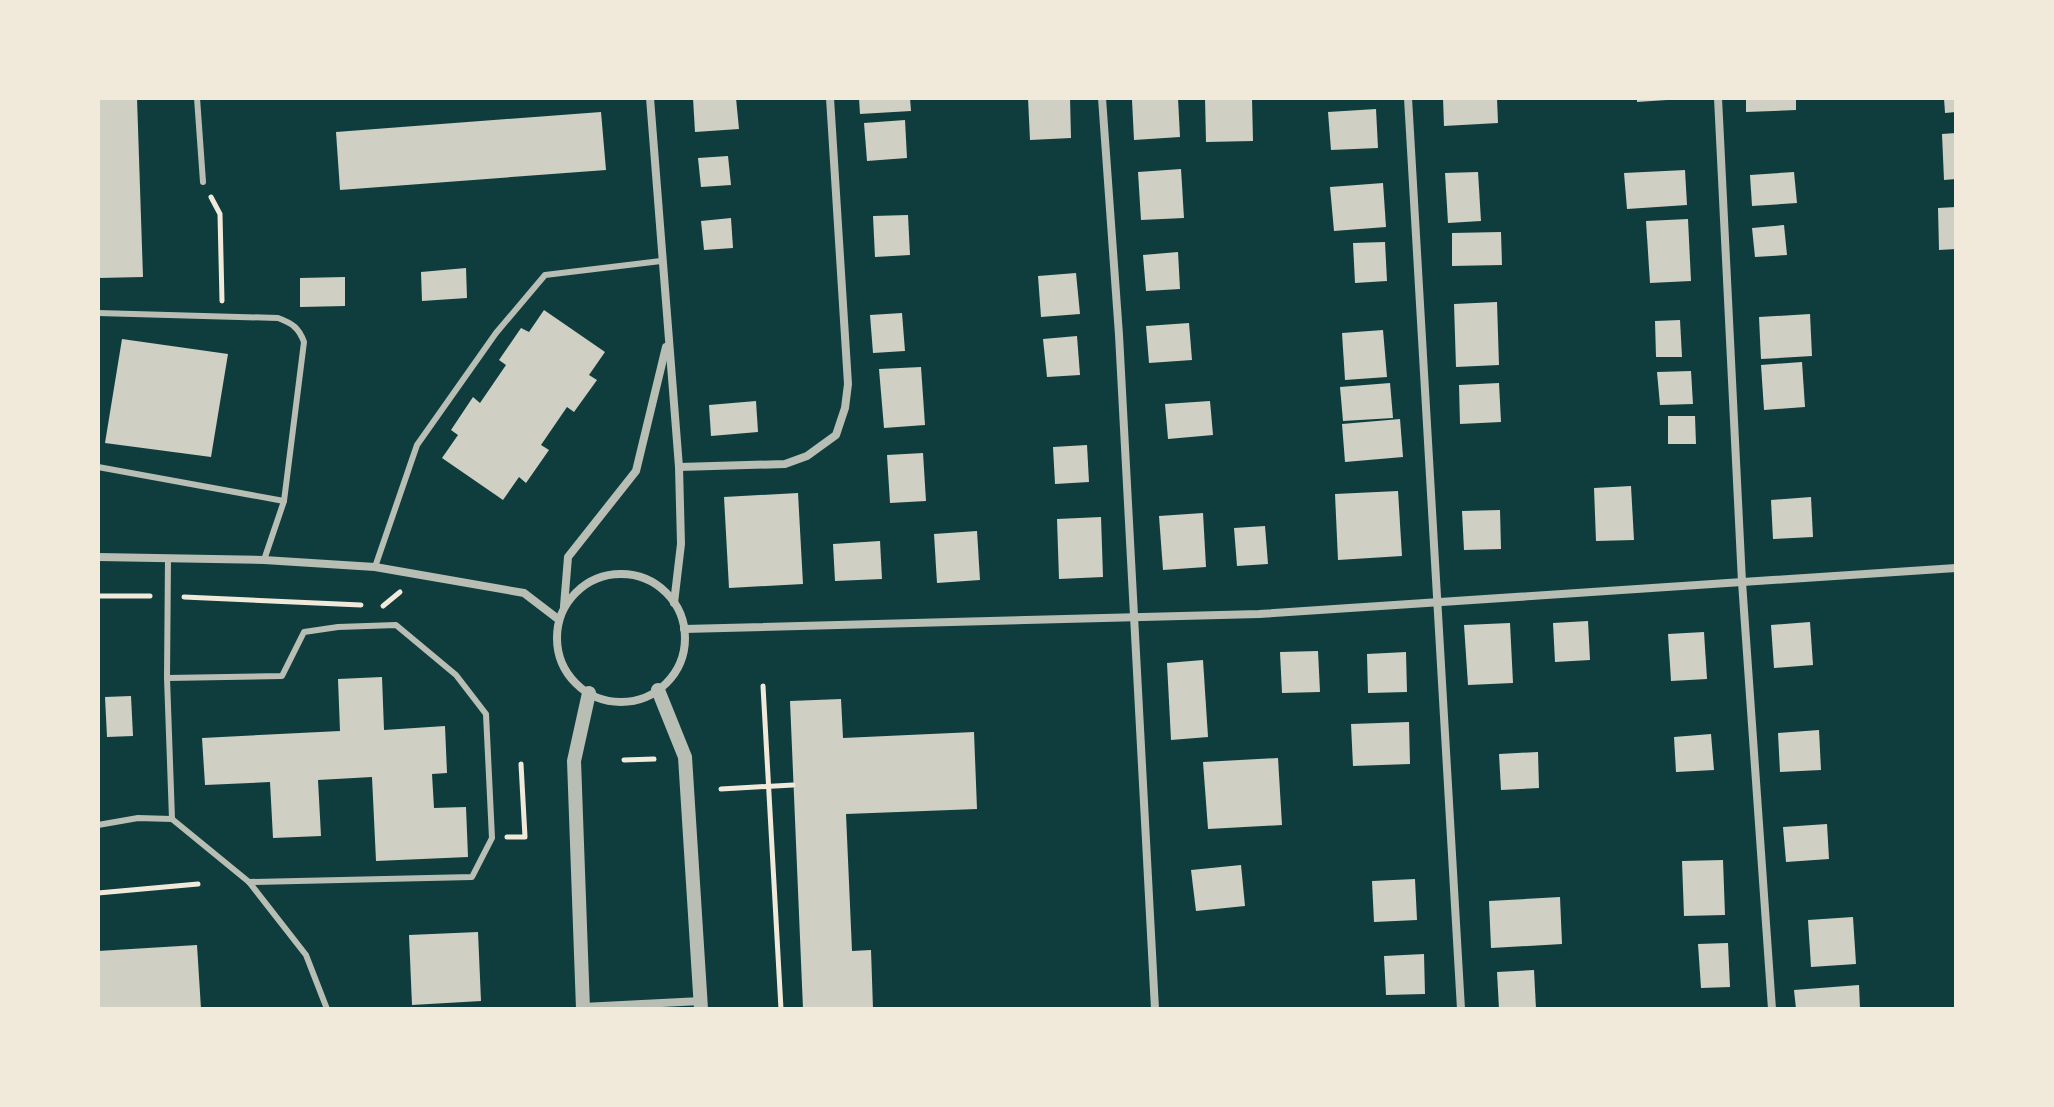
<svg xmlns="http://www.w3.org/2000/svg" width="2054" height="1107" font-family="Lato,sans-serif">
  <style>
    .building { fill: #cfcfc3 }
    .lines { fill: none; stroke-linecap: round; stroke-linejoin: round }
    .path { stroke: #f1e9da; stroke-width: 5 }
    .service { stroke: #b8beb3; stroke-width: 6 }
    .minor { stroke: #b8beb3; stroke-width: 8 }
    .tertiary { stroke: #b8beb3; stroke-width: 14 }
  </style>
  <rect width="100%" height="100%" fill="#0f3d3e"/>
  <g class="building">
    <polygon points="98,98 137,98 143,277 98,278"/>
    <polygon points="693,98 736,98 739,129 695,132"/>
    <polygon points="859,98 910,98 911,111 860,114"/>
    <polygon points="1028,98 1070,98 1071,138 1030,140"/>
    <polygon points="1178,98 1180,137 1134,140 1132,100"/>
    <polygon points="1205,98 1252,98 1253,141 1206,142"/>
    <polygon points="1443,98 1497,98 1498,123 1444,126"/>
    <polygon points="1637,98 1667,98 1667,100 1637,102"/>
    <polygon points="1746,98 1796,98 1796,110 1746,112"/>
    <polygon points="1944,98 1956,98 1956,112 1945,113"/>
    <polygon points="1376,109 1378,148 1331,150 1328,112"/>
    <polygon points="601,112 606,170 340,190 336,132"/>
    <polygon points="905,120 907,158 867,161 864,123"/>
    <polygon points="1956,133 1956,179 1944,180 1942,134"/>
    <polygon points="728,156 731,185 701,187 698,158"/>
    <polygon points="1181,169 1184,218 1141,220 1138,172"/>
    <polygon points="1685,170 1687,205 1627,209 1624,173"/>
    <polygon points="1478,172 1481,221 1448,223 1445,173"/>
    <polygon points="1794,172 1797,203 1752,206 1750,175"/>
    <polygon points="1383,183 1386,227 1334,231 1330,187"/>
    <polygon points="1956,207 1956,249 1939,250 1938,208"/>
    <polygon points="908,215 910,255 875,257 873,216"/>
    <polygon points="731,218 733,248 704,250 701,221"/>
    <polygon points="1688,219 1691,281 1650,283 1646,221"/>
    <polygon points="1784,225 1787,255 1755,257 1752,228"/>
    <polygon points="1501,232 1502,265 1452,266 1452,233"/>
    <polygon points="1385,242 1387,281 1355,283 1353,243"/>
    <polygon points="1178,252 1180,289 1146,291 1143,255"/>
    <polygon points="466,268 467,298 422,301 421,272"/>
    <polygon points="1076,273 1080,314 1041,317 1038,276"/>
    <polygon points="345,277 345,306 300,307 300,278"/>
    <polygon points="1497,302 1499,365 1456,367 1454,304"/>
    <polygon points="544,310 605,352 589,375 597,380 574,412 567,407 541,445 549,450 526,483 519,477 503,500 442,458 458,435 451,430 473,397 480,403 506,365 499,360 521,328 529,332"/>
    <polygon points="902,313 905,351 873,353 870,315"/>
    <polygon points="1810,314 1812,356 1761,359 1759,317"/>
    <polygon points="1680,320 1682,357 1656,357 1655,321"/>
    <polygon points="1189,323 1192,360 1149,363 1146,326"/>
    <polygon points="1383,330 1387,377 1345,380 1342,333"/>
    <polygon points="1077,336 1080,375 1047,377 1043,339"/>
    <polygon points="122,339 228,354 211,457 105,443"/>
    <polygon points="1802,362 1805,407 1764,410 1761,365"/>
    <polygon points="921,367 925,425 884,428 879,369"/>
    <polygon points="1691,371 1693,404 1660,405 1657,372"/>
    <polygon points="1390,383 1393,418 1343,421 1340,387"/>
    <polygon points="1499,383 1501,422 1460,424 1459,385"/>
    <polygon points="756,401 758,432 711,436 709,405"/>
    <polygon points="1210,401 1213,435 1168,439 1165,404"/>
    <polygon points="1668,416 1695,416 1696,444 1668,444"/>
    <polygon points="1400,419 1403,457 1345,462 1342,424"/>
    <polygon points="1087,445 1089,482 1055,484 1053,447"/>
    <polygon points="923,453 926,501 890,503 887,455"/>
    <polygon points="1631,486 1634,540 1596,541 1594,488"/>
    <polygon points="1398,491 1402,556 1338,560 1335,494"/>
    <polygon points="798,493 803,584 729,588 724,497"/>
    <polygon points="1811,497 1813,537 1773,539 1771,500"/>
    <polygon points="1500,510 1501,549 1464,550 1462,511"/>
    <polygon points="1203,513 1206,567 1163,570 1159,516"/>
    <polygon points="1101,517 1103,577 1059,579 1057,519"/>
    <polygon points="1265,526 1268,564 1237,566 1234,528"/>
    <polygon points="977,531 980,580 937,583 934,534"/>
    <polygon points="880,541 882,579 835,581 833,544"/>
    <polygon points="1588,621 1590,660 1555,662 1553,623"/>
    <polygon points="1810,622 1813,665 1774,668 1771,625"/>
    <polygon points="1510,623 1513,683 1468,685 1464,625"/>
    <polygon points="1704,632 1707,679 1671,681 1668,634"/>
    <polygon points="1318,651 1320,692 1282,693 1280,652"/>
    <polygon points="1406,652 1407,692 1368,693 1367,654"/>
    <polygon points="1203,660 1208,737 1171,740 1167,663"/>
    <polygon points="382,677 384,730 445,726 447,773 432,774 434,808 466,807 468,857 376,861 372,777 318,780 321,836 273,838 270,782 205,785 202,738 340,731 338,679"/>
    <polygon points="131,696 133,736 107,737 105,697"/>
    <polygon points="841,699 843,738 974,732 977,809 846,814 852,951 871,950 873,1009 803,1009 790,701"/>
    <polygon points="1409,722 1410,764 1353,766 1351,724"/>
    <polygon points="1819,730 1821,770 1780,772 1778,733"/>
    <polygon points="1711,734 1714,770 1676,772 1674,737"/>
    <polygon points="1538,752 1539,788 1501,790 1499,754"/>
    <polygon points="1278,758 1282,825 1208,829 1203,762"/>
    <polygon points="1827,824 1829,859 1786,862 1783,827"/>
    <polygon points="1723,860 1725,915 1684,916 1682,861"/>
    <polygon points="1241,865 1245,906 1196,911 1191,870"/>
    <polygon points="1415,879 1417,920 1374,922 1372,881"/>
    <polygon points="1560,897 1562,944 1491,948 1489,901"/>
    <polygon points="1853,917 1856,964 1811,967 1808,920"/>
    <polygon points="478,932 481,1001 412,1005 409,935"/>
    <polygon points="1728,943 1730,987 1701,988 1698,944"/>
    <polygon points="197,945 201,1009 98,1009 98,951"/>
    <polygon points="1424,954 1425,994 1386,995 1384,956"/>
    <polygon points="1534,970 1536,1009 1499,1009 1497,972"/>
    <polygon points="1859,985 1860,1009 1796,1009 1794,990"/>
  </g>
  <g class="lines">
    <g class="path">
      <polyline points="211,197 220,214 222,301"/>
      <polyline points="98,596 150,596"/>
      <polyline points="184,597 361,605"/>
      <polyline points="383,606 400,592"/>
      <polyline points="763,686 781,1009"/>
      <polyline points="624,760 654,759"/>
      <polyline points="721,789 793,785"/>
      <polyline points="507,837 525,837 521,764"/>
      <polyline points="98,893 198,884"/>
    </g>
    <g class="service">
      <polyline points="197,98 203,182"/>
      <path d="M98 313 278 318C292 323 299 328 304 342L284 501 264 560"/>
      <polyline points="98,467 284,501"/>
      <polyline points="168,558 167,678 172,819 249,882 306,955 327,1009"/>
      <polyline points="375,567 417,445 496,333 545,275 661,261"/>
      <polyline points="167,678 282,676 304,632 338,627 396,625 456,675 486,714 492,838 472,877 249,882"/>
      <polyline points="98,825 138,818 172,819"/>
    </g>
    <g class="minor">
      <polyline points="650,98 679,467 681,544 674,603"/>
      <polyline points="1102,98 1119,335 1155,1009"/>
      <polyline points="1408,98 1461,1009"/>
      <polyline points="1718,98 1742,582 1772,1009"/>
      <polyline points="679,467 785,464 807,456 836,435 845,408 848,384 830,98"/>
      <polyline points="98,557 264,560 375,567 524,593 558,619"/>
      <circle cx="621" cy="638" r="64"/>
      <polyline points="564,606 568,557 636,471 666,347"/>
      <polyline points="684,629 1259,614 1956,568"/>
      <polyline points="583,1007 701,1001"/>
    </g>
    <g class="tertiary">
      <polyline points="658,690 685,757 701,1009"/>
      <polyline points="583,1009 574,761 589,693"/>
    </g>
  </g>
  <rect width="2054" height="1107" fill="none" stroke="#f1e9da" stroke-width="200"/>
</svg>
